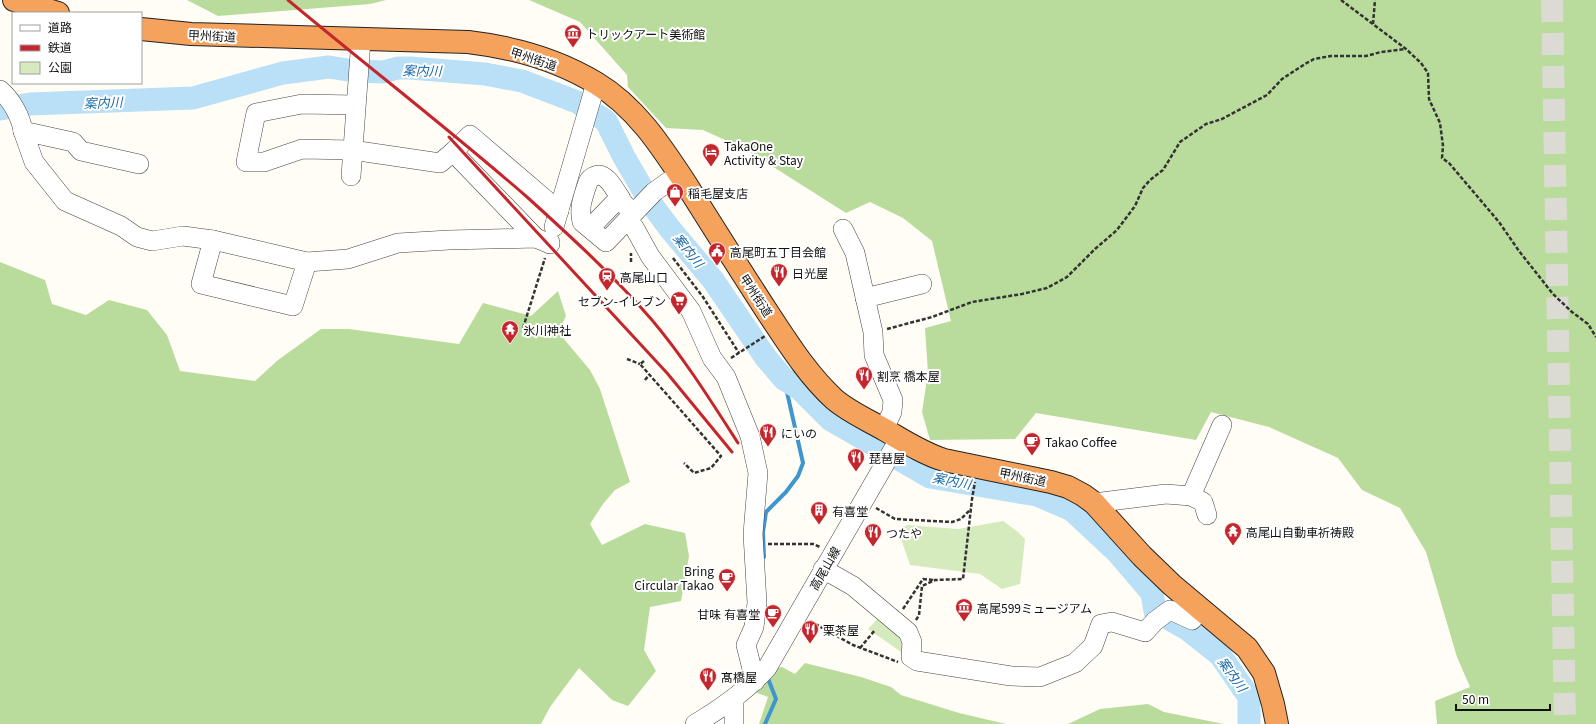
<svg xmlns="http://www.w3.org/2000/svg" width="1596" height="724" font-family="Georgia,'Noto Sans JP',serif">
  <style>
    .green { fill: #d5ebbd }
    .forest { fill: #b9dc9c }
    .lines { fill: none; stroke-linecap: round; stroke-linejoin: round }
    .stream { stroke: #3f96cf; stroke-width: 4 }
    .river { stroke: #b9e0f7; stroke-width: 23 }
    .highway-tunnel { stroke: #dbdad3; stroke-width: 22; stroke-dasharray: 22 11; stroke-linecap: butt }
    .minor-casing { stroke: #444; stroke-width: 20 }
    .highway-casing { stroke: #222; stroke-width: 24 }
    .path { stroke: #333; stroke-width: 2.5; stroke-dasharray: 4 2; stroke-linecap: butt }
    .minor { stroke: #fff; stroke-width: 19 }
    .highway { stroke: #f5a25d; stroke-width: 22 }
    .rail { stroke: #c4262e; stroke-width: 3 }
    .labels { text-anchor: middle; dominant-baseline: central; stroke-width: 4; stroke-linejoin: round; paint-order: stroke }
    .poi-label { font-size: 12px; fill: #111; stroke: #fff; text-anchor: start }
    .street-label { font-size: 12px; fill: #111; stroke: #fff }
    .water-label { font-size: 13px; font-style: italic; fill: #1768a6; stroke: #fff }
  </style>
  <rect width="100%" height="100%" fill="#fffdf5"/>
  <g class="green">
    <polygon points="1003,521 1018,532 1025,539 1020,584 1002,589 980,574 910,565 898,530 907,525 958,529"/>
    <polygon points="882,614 905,635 904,654 868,629"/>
  </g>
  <g class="forest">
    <polygon points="187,0 386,0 370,4 218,16"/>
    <polygon points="529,0 1596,0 1596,724 1437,724 1435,701 1470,687 1457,657 1426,552 1400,508 1362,490 1338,458 1269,427 1211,412 1196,440 1036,413 1015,439 930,440 922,412 928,373 925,328 951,321 932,241 903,218 870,202 846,213 745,149 703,130 666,128 628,87 627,75 580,22"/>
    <polygon points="0,262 45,280 52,304 86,315 109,300 147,310 167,335 180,371 255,381 278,360 321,329 349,329 459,344 483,303 531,316 558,291 566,316 558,332 590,370 600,389 630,482 615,490 603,504 590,524 602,545 645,524 685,533 689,556 681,601 650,607 644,650 656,671 628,706 612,700 579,668 550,707 541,724 0,724"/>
    <polygon points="805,663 861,677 891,687 901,695 959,713 1006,724 759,724 768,697 754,692 772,669 782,667 795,674"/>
    <polygon points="1148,704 1164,712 1224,724 1068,724 1100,709"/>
  </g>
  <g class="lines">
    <g class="stream">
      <polyline points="764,557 763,532 766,512 786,492 798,476 803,463 784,379"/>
      <polyline points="765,724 776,699 767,676"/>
    </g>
    <polyline class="river" points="0,109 30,104 193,98 283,73 329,67 354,71 383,72 398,68 410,68 485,74 522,81 577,102 606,121 624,157 650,202 670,229 713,280 766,358 784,379 800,389 831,420 930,477 1037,495 1072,510 1117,552 1152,593 1155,611 1187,629 1220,655 1249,697 1249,724"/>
    <polyline class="highway-tunnel" points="1552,0 1565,724"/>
    <g class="minor-casing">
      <g id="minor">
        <path d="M0 90C11 99 21 117 23 131L73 142 81 151 139 164"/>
        <polyline points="355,105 302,104 256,113 246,162 264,162 302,149 352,150 440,163 453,152"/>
        <polyline points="23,131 34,162 65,201 121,226 137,237 152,241 183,236 213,240 307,262 348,259 398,243 449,240 536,238 550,244 550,242"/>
        <polyline points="351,176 361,40"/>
        <path d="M633 213C630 210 627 207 624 204 618 196 607 170 595 176 589 178 588 182 586 188 582 200 579 209 582 222L606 242 654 192 679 174"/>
        <polyline points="554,227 596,83"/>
        <polyline points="634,227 650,256 691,311 712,358 726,377 750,436 758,473 753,534 757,603 754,627 746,645 755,681"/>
        <polyline points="590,228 620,197"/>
        <polyline points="843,229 855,253 873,332 874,355 893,400 892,412 884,429"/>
        <polyline points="536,238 453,152 470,135 559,211"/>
        <polyline points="213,240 201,284 293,306 307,262"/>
        <polyline points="865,298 922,284"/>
        <polyline points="1191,496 1222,425"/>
        <polyline points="1094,503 1166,494 1191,496 1203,502 1207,515"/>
        <polyline points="823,569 853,586 908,632 912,642 911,657 917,661 1011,676 1040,677 1075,663 1093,646 1101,624 1112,622 1145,632 1155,621 1170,610 1192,620 1201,610"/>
        <path d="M695 724C722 708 746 691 767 668L894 448"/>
        <polyline points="734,724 734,699"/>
      </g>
    </g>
    <g class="highway-casing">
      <g id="highway">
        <polyline points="14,0 58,13"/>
        <path d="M141 29 191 34 468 42C511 47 558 60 596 83 636 107 661 146 686 184 713 227 740 270 768 313 788 343 807 374 834 399 849 412 868 420 885 430 904 441 922 453 944 460L1051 482 1068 487 1083 495 1094 503 1142 556 1172 585 1247 648 1264 673 1273 704 1277 724"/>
      </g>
    </g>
    <g class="path">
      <polyline points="1341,0 1406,49 1421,63 1428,73 1429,99 1440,123 1443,146 1442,158 1449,163 1499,222 1519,251 1553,294 1572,312 1588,324 1596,337"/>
      <polyline points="1373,24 1375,0"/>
      <polyline points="673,258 703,297 739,353"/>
      <polyline points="631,262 631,253"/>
      <polyline points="523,328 545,258"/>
      <polyline points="887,329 932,317 972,302 1022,294 1047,288 1067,277 1095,249 1117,230 1135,206 1143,188 1150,180 1163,170 1180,142 1206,124 1222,119 1267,95 1282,79 1305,64 1314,59 1331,56 1366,56 1381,52 1406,49"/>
      <polyline points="731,358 765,336"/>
      <polyline points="627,359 640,364"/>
      <polyline points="644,361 640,364 721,456 711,468 694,473 684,463"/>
      <polyline points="645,380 649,375"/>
      <polyline points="876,508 895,519 952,522 961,519 971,509"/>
      <polyline points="768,544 813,544 820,547"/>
      <polyline points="903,609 923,579 933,580"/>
      <polyline points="916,620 919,615 922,586 935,580 963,579 972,499 975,482"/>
      <polyline points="810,621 853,645 898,662"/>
      <polyline points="860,648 875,630"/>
    </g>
    <use href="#minor" class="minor"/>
    <use href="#highway" class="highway"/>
    <g class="rail">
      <path d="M288 0C367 66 449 129 527 197 570 236 614 276 652 320 684 358 711 401 738 443"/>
      <polyline points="449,137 667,373 732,452"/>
    </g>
  </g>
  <defs>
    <g id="museum-pin" transform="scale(0.9)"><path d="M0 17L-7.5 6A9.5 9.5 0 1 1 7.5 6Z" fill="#c4262e" stroke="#fff"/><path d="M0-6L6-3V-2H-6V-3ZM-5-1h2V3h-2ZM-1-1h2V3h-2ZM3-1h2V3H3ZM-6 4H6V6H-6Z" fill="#fff"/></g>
    <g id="hotel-pin" transform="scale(0.9)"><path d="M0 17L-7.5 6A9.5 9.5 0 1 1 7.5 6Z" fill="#c4262e" stroke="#fff"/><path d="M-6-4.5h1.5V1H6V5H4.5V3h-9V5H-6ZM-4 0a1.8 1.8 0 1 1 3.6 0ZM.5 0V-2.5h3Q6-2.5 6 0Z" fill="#fff"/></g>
    <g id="shop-pin" transform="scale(0.9)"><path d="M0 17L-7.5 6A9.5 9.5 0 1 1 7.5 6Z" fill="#c4262e" stroke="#fff"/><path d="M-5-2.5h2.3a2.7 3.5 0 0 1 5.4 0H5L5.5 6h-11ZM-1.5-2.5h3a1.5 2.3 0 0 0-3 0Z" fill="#fff"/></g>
    <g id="civic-pin" transform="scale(0.9)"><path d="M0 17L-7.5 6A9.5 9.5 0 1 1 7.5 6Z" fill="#c4262e" stroke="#fff"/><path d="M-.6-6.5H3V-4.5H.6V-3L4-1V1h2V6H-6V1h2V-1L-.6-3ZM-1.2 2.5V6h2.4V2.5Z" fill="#fff"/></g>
    <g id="restaurant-pin" transform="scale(0.9)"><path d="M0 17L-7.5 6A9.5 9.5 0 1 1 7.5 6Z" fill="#c4262e" stroke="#fff"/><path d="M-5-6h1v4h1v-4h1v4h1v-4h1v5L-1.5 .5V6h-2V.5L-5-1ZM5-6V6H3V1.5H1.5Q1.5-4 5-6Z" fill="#fff"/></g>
    <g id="station-pin" transform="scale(0.9)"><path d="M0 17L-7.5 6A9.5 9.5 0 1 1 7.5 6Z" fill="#c4262e" stroke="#fff"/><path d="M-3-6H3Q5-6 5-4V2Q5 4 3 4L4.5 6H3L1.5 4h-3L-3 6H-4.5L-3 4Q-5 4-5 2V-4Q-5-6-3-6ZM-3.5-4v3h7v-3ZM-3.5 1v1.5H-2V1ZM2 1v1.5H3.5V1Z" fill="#fff"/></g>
    <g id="supermarket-pin" transform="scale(0.9)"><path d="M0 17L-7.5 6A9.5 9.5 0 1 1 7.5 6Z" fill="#c4262e" stroke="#fff"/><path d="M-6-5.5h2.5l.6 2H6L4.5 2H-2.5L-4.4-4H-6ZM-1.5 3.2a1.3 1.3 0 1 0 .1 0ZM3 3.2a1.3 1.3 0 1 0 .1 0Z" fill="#fff"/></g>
    <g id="temple-pin" transform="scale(0.9)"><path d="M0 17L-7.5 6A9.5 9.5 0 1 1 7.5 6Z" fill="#c4262e" stroke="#fff"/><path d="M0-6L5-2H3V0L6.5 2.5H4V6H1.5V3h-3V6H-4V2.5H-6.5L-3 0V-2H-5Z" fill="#fff"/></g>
    <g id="cafe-pin" transform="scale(0.9)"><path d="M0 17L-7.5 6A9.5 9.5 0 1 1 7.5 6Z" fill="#c4262e" stroke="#fff"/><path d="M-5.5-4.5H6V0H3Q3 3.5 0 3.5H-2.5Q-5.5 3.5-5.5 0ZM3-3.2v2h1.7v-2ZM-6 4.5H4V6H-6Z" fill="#fff"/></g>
    <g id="building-pin" transform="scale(0.9)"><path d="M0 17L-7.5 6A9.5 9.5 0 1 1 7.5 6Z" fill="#c4262e" stroke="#fff"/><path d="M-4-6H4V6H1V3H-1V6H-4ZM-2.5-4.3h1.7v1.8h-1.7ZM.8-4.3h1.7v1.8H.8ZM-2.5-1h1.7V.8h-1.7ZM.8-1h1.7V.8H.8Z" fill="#fff"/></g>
  </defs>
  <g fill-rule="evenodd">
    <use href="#museum-pin" x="573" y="33"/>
    <use href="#hotel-pin" x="711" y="152"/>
    <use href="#shop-pin" x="675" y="192"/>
    <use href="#civic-pin" x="717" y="251"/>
    <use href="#restaurant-pin" x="779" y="272"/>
    <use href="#station-pin" x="607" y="276"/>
    <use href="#supermarket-pin" x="679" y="300"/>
    <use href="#temple-pin" x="510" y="329"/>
    <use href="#restaurant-pin" x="864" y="375"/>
    <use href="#restaurant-pin" x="768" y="432"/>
    <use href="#cafe-pin" x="1032" y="441"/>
    <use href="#restaurant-pin" x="856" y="457"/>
    <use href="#building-pin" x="819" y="510"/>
    <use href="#temple-pin" x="1233" y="531"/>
    <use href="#restaurant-pin" x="873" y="532"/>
    <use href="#cafe-pin" x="727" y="577"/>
    <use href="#museum-pin" x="964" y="607"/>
    <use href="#cafe-pin" x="773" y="613"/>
    <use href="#restaurant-pin" x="810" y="629"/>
    <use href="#restaurant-pin" x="708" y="676"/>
  </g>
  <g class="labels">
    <g class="poi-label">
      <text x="586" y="33">トリックアート美術館</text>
      <text x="724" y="145">TakaOne<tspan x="724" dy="14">Activity &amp; Stay</tspan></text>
      <text x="688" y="192">稲毛屋支店</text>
      <text x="730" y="251">高尾町五丁目会館</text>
      <text x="792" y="272">日光屋</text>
      <text x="620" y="276">高尾山口</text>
      <text x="666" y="300" text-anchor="end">セブン-イレブン</text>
      <text x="523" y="329">氷川神社</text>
      <text x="877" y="375">割烹 橋本屋</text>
      <text x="781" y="432">にいの</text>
      <text x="1045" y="441">Takao Coffee</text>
      <text x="869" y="457">琵琶屋</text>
      <text x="832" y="510">有喜堂</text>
      <text x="1246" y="531">高尾山自動車祈祷殿</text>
      <text x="886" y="532">つたや</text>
      <text x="714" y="570" text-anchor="end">Bring<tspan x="714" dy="14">Circular Takao</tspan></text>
      <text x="977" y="607">高尾599ミュージアム</text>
      <text x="760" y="613" text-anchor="end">甘味 有喜堂</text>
      <text x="823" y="629">栗茶屋</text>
      <text x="721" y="676">髙橋屋</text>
    </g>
    <g class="street-label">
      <text transform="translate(212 35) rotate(3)">甲州街道</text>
      <text transform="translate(534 58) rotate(18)">甲州街道</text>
      <text transform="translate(757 295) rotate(57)">甲州街道</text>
      <text transform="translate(1023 476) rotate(12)">甲州街道</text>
      <text transform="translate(824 568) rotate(-60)">高尾山線</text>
    </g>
    <g class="water-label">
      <text transform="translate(422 70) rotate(1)">案内川</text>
      <text transform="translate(103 102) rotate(-2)">案内川</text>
      <text transform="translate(689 250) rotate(51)">案内川</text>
      <text transform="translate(952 480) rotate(11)">案内川</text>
      <text transform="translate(1233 674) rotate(54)">案内川</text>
    </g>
  </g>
  <rect x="12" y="12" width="130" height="72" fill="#ffffff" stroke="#a0a0a0"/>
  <rect x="20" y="25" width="20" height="6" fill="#ffffff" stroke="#a0a0a0"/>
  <text x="48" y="32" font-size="12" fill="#111111">道路</text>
  <rect x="20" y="45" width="20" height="6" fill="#c4262e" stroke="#a0a0a0"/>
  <text x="48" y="52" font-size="12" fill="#111111">鉄道</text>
  <rect x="20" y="62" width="20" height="12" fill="#d5ebbd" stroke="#a0a0a0"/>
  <text x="48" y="72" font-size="12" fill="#111111">公園</text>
  <path d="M1456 704v6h94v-6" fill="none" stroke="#111111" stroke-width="2"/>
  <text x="1462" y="704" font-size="12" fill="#111111" stroke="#ffffff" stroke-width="3" paint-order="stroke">50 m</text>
</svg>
